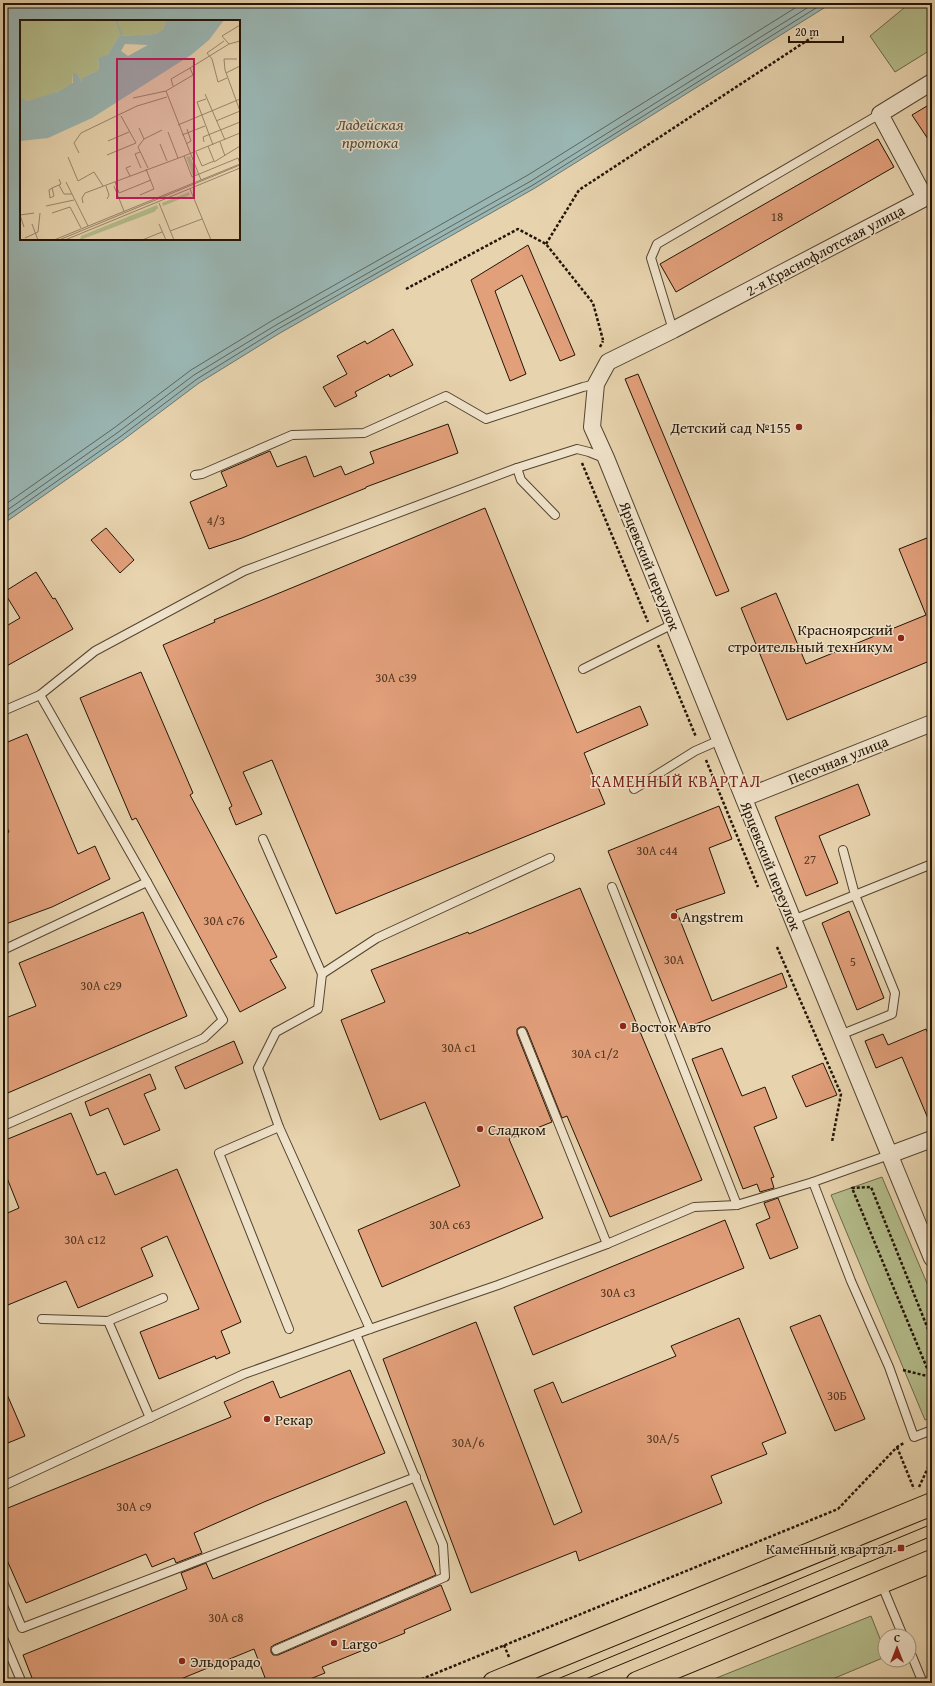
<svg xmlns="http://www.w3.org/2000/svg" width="935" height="1686" font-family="'Gentium Book Plus',serif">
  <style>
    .green { fill: #b4bc8b; stroke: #6c6848 }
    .water { fill: #9ab6b3; stroke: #6a756d; fill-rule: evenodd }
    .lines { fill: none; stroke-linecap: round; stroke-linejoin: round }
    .shore { stroke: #5e655c; stroke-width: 1 }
    .building { fill: #e19f7a; stroke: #231405 }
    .service-casing { stroke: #54442f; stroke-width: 10 }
    .minor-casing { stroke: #54442f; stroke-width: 18 }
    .trunk-casing { stroke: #231405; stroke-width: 24 }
    .path { stroke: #231405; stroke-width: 2.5; stroke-dasharray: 3 2; stroke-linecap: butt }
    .service { stroke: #efe2ca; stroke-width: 8 }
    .minor { stroke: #efe2ca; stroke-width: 16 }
    .trunk { stroke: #e7d3ae; stroke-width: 22 }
    .tram { stroke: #231405; stroke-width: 1 }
    .poi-dot { fill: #8f2418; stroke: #efe2ca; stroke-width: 1.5 }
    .labels { text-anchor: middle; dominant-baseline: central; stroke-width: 3; stroke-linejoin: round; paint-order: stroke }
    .number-label { font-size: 13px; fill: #523722 }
    .street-label { font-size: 15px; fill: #231405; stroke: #efe2ca }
    .poi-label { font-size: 15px; fill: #231405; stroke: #efe2ca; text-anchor: start }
    .water-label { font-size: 16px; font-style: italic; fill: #4d4d42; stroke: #efe2ca }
    .neighbourhood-label { font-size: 16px; letter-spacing: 1px; fill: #7a1f14; stroke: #efe2ca }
    .inset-river { fill: none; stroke: #9ab6b3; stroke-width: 2 }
    .inset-road { fill: none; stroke: #99876a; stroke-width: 1 }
    .view { fill: #c2185b; fill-opacity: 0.15; stroke: #c2185b; stroke-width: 2 }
    .inset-edge { fill: none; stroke: #231405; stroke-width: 2 }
  </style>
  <rect width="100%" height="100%" fill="#e7d3ae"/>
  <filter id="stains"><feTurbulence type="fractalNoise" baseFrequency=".005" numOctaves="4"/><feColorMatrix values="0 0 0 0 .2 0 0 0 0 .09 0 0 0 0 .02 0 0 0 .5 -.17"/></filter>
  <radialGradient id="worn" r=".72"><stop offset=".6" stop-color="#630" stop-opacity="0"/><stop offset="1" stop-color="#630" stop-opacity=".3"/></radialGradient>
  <g class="green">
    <polygon points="910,3 932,3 932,49 895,72 870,36"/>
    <polygon points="882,1177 932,1295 932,1418 925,1420 831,1195"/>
    <polygon points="871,1616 885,1651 885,1657 823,1683 704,1683"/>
  </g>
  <path class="water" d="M3 3H832L535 188 280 333 199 383 123 440 3 524ZM21 21H239V239H21Z"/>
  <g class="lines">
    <g class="shore">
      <polyline points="3,506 114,428 191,370 273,320 528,175 803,3"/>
      <polyline points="3,513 117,433 194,375 276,325 531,181 815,3"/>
      <polyline points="3,519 120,437 197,379 278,329 533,185 824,3"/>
    </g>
  </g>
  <g class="building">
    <polygon points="932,103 932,145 912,115"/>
    <polygon points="878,139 894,167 676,292 660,264"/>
    <polygon points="528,245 575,355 560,361 522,275 495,291 526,374 510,381 471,280"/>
    <polygon points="393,329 413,365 390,377 389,374 355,392 357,396 335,407 323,387 347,374 337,356 365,341 367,344"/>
    <polygon points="638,374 729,591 716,596 625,379"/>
    <polygon points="448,424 458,453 366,487 366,488 242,538 209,549 190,502 227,486 221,472 270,451 277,467 306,456 314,477 341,466 345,475 374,463 370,452"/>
    <polygon points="485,508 577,733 640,706 648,725 584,753 605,804 336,914 272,760 243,772 262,814 236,825 229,808 232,806 163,645 215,622 214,620"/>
    <polygon points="106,528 134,560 120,573 91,540"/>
    <polygon points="932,536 932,660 787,720 741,608 776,593 806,664 926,615 899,549"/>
    <polygon points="36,572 53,599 55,598 73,629 3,668 3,628 20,618 4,592"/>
    <polygon points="141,672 193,793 190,795 277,957 270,960 286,988 240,1012 136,818 132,820 80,698"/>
    <polygon points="27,734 78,854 95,846 110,879 52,907 3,925 3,835 9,832 3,818 3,744"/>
    <polygon points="858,784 870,815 819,836 838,883 806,896 775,817"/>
    <polygon points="719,806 732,839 709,848 725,893 676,910 712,1001 782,973 787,987 681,1030 608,851"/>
    <polygon points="580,888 702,1180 610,1217 567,1116 562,1118 527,1030 525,1027 520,1027 517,1029 517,1034 552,1122 509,1139 543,1218 382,1287 358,1230 460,1186 425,1102 380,1120 341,1020 385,1002 371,970 468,932 469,934"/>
    <polygon points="849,911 884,998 857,1010 822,923"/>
    <polygon points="143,912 187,1016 3,1095 3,1019 36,1006 19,963"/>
    <polygon points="926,1029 932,1045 932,1128 902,1057 876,1068 865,1041 883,1034 888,1045"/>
    <polygon points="234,1041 243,1063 185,1089 175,1067"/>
    <polygon points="722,1048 742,1096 765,1087 777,1118 754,1127 774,1177 771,1178 774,1188 760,1192 757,1184 743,1189 692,1059"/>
    <polygon points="823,1063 837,1095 806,1107 792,1076"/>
    <polygon points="150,1074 156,1089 144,1094 160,1130 124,1145 108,1108 90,1116 85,1102"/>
    <polygon points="71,1113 97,1175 105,1172 115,1195 177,1169 241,1322 221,1331 230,1353 216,1359 215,1356 159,1379 140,1332 199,1309 167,1236 141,1248 153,1276 78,1308 66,1281 3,1307 3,1215 19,1208 3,1168 3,1141"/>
    <polygon points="778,1198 798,1248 770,1259 756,1224 770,1218 764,1203"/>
    <polygon points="725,1220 744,1268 533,1355 514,1307"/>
    <polygon points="820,1315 865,1419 835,1431 790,1327"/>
    <polygon points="739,1318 786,1433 762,1443 767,1454 711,1476 722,1503 579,1561 576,1551 471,1593 383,1359 476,1322 554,1525 582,1512 534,1390 553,1382 562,1403 676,1356 671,1346"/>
    <polygon points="350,1370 385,1453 264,1502 194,1533 202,1553 176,1563 174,1558 152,1567 146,1554 26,1603 3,1551 3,1510 231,1417 224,1402 273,1381 280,1398"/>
    <polygon points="3,1385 25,1436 3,1445"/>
    <polygon points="406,1501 436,1575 274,1645 271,1647 271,1652 273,1655 278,1655 441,1585 451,1610 404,1630 405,1633 322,1667 325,1673 300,1683 267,1683 254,1649 171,1683 34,1683 23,1655 187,1589 181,1573 206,1563 213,1579"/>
  </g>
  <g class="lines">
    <g class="service-casing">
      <g id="service">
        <polyline points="673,330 651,258 657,244 880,114"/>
        <polyline points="517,468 521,480 555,515"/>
        <polyline points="195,475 202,474 292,435 364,433 446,396 486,419 583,387 596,384"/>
        <polyline points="583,669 673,624"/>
        <polyline points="3,711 40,695 95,651 244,571 517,468 577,449 589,452 604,458"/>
        <polyline points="634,789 695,751 720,740"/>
        <polyline points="263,839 322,974"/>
        <polyline points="612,887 737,1205"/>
        <polyline points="793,920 932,864"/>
        <polyline points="3,950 147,882"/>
        <polyline points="522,1032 607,1244"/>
        <polyline points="840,1035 892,1014 895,993 855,895 843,850"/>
        <polyline points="3,1126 204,1038 223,1020 147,882 40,695"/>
        <polyline points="279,1127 219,1153 289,1329"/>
        <polyline points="889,1155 813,1182 851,1281 889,1367 914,1437 932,1430"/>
        <polyline points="42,1319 108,1321"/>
        <polyline points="370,1329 279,1127 258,1068 276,1032 318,1009 322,974 377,938 550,858"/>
        <polyline points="150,1418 108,1321 163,1298"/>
        <polyline points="3,1486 244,1374 370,1329 498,1285 607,1244 694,1207 737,1205 813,1182"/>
        <polyline points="3,1582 22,1628 416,1477"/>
        <polyline points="881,1583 903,1636"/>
        <polyline points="3,1638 22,1683"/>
        <polyline points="909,1649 923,1683"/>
        <polyline points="276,1650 445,1577 443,1545 356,1334"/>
      </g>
    </g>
    <g class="minor-casing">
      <g id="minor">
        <polyline points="932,82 880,114 925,198 673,330 608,362 596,384 592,427 606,458 793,920 932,1258"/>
        <polyline points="744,798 932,723"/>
        <polyline points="889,1155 932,1139"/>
      </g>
    </g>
    <g class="trunk-casing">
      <g id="trunk">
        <polyline points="494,1683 932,1504"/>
        <polyline points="637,1683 932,1561"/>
      </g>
    </g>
    <g class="path">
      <polyline points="546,244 579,190 814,36"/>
      <polyline points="406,289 518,229 546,244 593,303 603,340"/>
      <polyline points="600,347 603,341"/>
      <polyline points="582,463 648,622"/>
      <polyline points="658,645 696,737"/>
      <polyline points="706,760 758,887"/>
      <polyline points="777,947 841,1094 832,1142"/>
      <polyline points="932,1339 871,1187 852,1188 932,1380"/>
      <polyline points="903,1370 931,1377"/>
      <polyline points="897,1447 914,1489"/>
      <polyline points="919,1487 932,1459"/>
      <polyline points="504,1645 509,1657"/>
      <polyline points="412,1683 838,1509 897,1447 904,1443"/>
    </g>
    <use href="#service" class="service"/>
    <use href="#minor" class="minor"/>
    <use href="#trunk" class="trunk"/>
    <g class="tram">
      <polyline points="548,1683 932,1524"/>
      <polyline points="576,1683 932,1536"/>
    </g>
  </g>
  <g class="poi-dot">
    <circle cx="799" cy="427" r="4"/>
    <circle cx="901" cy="638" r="4"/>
    <circle cx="674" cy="916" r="4"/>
    <circle cx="623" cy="1026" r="4"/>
    <circle cx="480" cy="1129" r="4"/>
    <circle cx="267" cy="1419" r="4"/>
    <rect x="897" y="1544" width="8" height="8" rx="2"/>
    <circle cx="334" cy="1643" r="4"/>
    <circle cx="182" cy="1661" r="4"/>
  </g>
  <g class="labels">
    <g class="number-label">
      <text x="777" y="216">18</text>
      <text x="216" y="520">4/3</text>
      <text x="396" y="677">30А с39</text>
      <text x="657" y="850">30А с44</text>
      <text x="810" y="859">27</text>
      <text x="224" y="920">30А с76</text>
      <text x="674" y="959">30А</text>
      <text x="853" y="961">5</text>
      <text x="101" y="985">30А с29</text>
      <text x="459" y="1047">30А с1</text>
      <text x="595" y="1053">30А с1/2</text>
      <text x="450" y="1224">30А с63</text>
      <text x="85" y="1239">30А с12</text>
      <text x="618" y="1292">30А с3</text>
      <text x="837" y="1395">30Б</text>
      <text x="663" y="1438">30А/5</text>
      <text x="468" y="1442">30А/6</text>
      <text x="134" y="1506">30А с9</text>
      <text x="226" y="1617">30А с8</text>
    </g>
    <g class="street-label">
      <text transform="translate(825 250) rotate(-28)">2-я Краснофлотская улица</text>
      <text transform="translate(650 566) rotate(68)">Ярцевский переулок</text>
      <text transform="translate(838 760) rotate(-22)">Песочная улица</text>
      <text transform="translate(771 866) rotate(68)">Ярцевский переулок</text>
    </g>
    <g class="poi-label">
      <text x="791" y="427" text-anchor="end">Детский сад №155</text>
      <text x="893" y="629" text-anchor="end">Красноярский<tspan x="893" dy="17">строительный техникум</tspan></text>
      <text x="682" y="916">Angstrem</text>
      <text x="631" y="1026">Восток Авто</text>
      <text x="488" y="1129">Сладком</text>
      <text x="275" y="1419">Рекар</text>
      <text x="893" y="1548" text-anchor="end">Каменный квартал</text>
      <text x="342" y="1643">Largo</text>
      <text x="190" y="1661">Эльдорадо</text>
    </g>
    <g class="water-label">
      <text x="370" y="124">Ладейская<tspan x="370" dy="18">протока</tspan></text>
    </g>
    <g class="neighbourhood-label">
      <text x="676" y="781">КАМЕННЫЙ КВАРТАЛ</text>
    </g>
  </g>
  <g transform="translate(20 20)">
    <rect width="220" height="220" fill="#e7d3ae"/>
    <path d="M0 0H146L143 9 136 14 99 16 88 34 78 39 79 50 61 58 62 63 57 53H53L52 64 29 76 8 81 0 77ZM170 136 177 154 173 156 166 137ZM169 172 170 175 143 186 142 183ZM137 185 138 188 134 192 60 220 61 216Z" fill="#b4bc8b"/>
    <path d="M146 0H204L189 20 171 35 72 98 28 118 0 121V77L8 81 37 72 53 63V53H57L62 63 61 58 79 50 78 38 88 34 99 16 136 14 143 9ZM105 24 128 25 108 36 101 31Z" fill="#9ab6b3" fill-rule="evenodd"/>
    <path class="inset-river" d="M96 0 102 15"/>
    <path class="inset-road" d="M204 21 187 33 192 39 198 62 207 58M209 24 202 16 220 5M217 39H204L205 50 220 91M206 53 220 46M153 66 151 59 170 48M185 74 205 120M113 78 146 71M186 79 177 82 193 125M196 101 220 91M158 105 220 79M119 108 124 119M148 112 158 138M220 113 164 136 172 157 218 138 220 143M162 115 185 106M88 121 109 112M184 122 183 117 220 102M200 122 205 136M140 124 147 141M166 124 171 121 167 109M120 132 115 134 121 148M176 132 182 146 194 141 188 126M59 133 54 123 61 113 117 86 147 77M87 135 116 123 101 96M48 137 58 161 74 152 83 166M194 142 220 126M128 148 118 127 124 119 142 110M110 156 106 148 111 146M39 159 41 164 39 165 44 174H52M181 160 146 71 173 55 170 48 209 24 220 21M46 162 68 206M95 162 99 173 131 160M86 166 89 175 87 179M94 166 104 191M32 168 34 176 30 178 29 170 32 168 39 165M170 169 191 220M120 175 134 169 126 149M63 183 62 178 65 173 164 136M139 183 154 220M26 186 54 180M32 193 50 187 61 208M0 195 14 193M0 195 4 207M12 204 18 220M139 204 146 220M150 211 182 199M5 218 18 212 20 193M34 220 220 144M39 220 220 145M45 220 220 148M122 220 142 212"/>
    <path class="view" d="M97 39H174V178H97Z"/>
    <rect width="220" height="220" class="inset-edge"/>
  </g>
  <rect width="935" height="1686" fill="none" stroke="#e7d3ae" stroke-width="16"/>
  <rect x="4" y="4" width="927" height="1678" fill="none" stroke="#231405" stroke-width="2"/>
  <rect x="8" y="8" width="919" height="1670" fill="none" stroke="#231405"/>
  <g transform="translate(897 1648)"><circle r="19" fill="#efe2ca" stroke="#9d907b"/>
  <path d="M0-3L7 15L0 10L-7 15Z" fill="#8f2418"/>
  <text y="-6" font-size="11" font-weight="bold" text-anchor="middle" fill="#231405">С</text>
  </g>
  <path d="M789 36v6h54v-6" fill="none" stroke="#231405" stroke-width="2"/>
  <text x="795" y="36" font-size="12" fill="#231405" stroke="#efe2ca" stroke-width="3" paint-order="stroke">20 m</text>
  <rect width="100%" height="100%" filter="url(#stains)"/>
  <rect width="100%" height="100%" fill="url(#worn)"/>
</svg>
